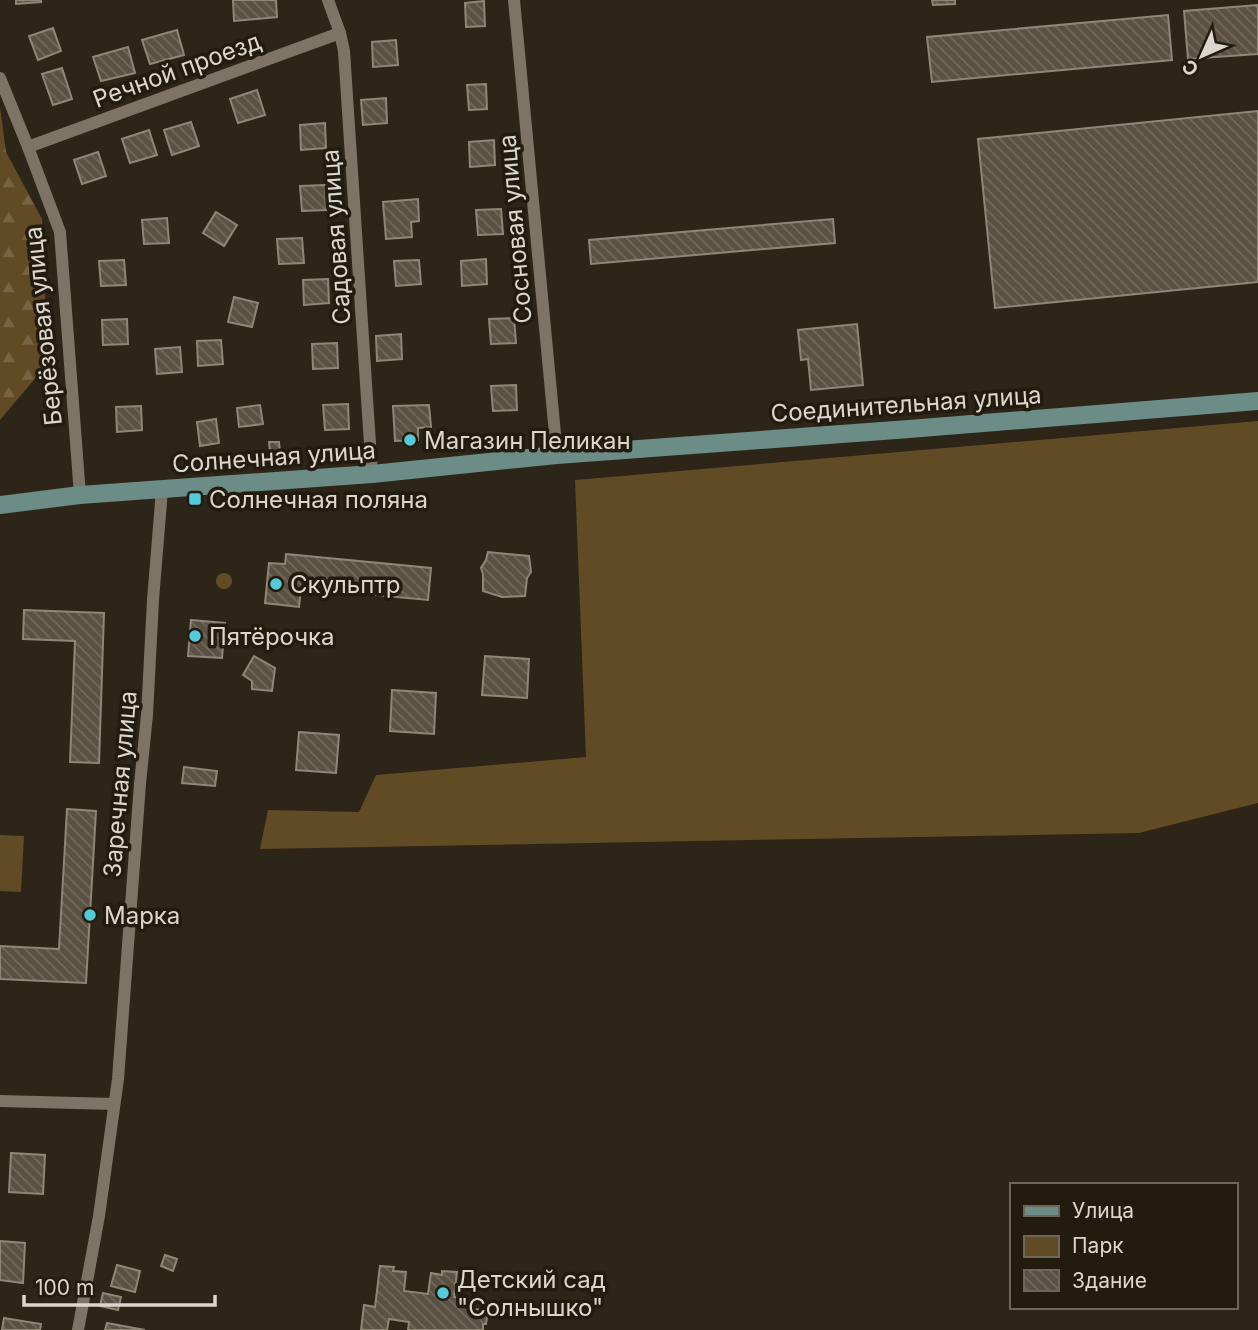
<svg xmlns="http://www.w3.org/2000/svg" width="1258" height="1330" font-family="Inter,sans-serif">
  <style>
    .green { fill: #614b24 }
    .forest { fill: url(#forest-firs) }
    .building { fill: url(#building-back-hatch); stroke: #908676; stroke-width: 2 }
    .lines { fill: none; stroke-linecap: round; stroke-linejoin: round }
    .street { stroke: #7e7465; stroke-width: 12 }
    .secondary { stroke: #6b8c87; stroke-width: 18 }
    .poi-dot { fill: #53cbda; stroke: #231c0e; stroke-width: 2.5 }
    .labels { text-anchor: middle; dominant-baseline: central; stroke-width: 7; stroke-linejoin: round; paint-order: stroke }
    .street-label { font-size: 24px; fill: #dcd7ce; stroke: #231c0e }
    .poi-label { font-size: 24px; fill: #dcd7ce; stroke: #231c0e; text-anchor: start }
  </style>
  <defs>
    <pattern id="forest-firs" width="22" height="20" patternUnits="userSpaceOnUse" patternTransform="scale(1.75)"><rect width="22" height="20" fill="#614b24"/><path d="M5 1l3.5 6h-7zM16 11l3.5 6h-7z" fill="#776443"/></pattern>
    <pattern id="building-back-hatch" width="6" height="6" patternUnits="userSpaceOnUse" patternTransform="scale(1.75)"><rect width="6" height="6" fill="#5a5142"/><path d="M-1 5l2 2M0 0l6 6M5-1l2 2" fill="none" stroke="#71695c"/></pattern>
  </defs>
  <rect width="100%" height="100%" fill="#2d2518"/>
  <g class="green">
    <polygon points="1258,421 1258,803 1139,833 260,849 268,810 359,812 376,775 586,757 575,480"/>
    <circle cx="224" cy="581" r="8"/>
    <polygon points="0,835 24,836 21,892 0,891"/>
  </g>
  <polygon class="forest" points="0,107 6,152 42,219 48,363 0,420"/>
  <g class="building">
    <polygon points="16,0 41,0 41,2 16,4"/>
    <polygon points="233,0 276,0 277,17 234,21"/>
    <polygon points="932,0 955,0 955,4 933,5"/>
    <polygon points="484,1 485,26 466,27 465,3"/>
    <polygon points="1258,5 1258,54 1188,59 1184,11"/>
    <polygon points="1168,15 1172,60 932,82 927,37"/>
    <polygon points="53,28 61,51 38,60 29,36"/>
    <polygon points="177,30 184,55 150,64 142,40"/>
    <polygon points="396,40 398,65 373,67 372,42"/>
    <polygon points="128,47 135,73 101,81 93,57"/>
    <polygon points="62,68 72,99 53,105 42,74"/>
    <polygon points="486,84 487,109 469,110 467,85"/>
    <polygon points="257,90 265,115 238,123 230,99"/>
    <polygon points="386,98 387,123 363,125 361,100"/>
    <polygon points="1258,111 1258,282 995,308 978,139"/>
    <polygon points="191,122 199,146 172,155 164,130"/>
    <polygon points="325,123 326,148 301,150 300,125"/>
    <polygon points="149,130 157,155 130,163 122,139"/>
    <polygon points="494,140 495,165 470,167 469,142"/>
    <polygon points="98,152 106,176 82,184 74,160"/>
    <polygon points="325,185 326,210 302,211 300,186"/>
    <polygon points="418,199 419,221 411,222 412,237 386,239 383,202"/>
    <polygon points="501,209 503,234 478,235 476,210"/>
    <polygon points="216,212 237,225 224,246 203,233"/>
    <polygon points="167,218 169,243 144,244 142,220"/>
    <polygon points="833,219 835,243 591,264 589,240"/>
    <polygon points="302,238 304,263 279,264 277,239"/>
    <polygon points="486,259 487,284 462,286 461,261"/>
    <polygon points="124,260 126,285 101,286 99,261"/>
    <polygon points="419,260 421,284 396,286 394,261"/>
    <polygon points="328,279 329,303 304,305 303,280"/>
    <polygon points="234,297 258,303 252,327 228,322"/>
    <polygon points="514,318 516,343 491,344 489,319"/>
    <polygon points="127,319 128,344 103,345 102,320"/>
    <polygon points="857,324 863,385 811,390 808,359 801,360 798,330"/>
    <polygon points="401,334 402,359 377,361 376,336"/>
    <polygon points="221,340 223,364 198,366 197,341"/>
    <polygon points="337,343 338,368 313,369 312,344"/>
    <polygon points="180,347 182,372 157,374 155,349"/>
    <polygon points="516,385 517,410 493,411 491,386"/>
    <polygon points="348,404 349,429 325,430 323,405"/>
    <polygon points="260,405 263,424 239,427 237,408"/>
    <polygon points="429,405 431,427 418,428 418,440 395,441 393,406"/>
    <polygon points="141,406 142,430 117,432 116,407"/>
    <polygon points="216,419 219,443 200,446 197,422"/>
    <polygon points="269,442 279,442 280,451 270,452"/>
    <polygon points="488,552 529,556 531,572 527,578 525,596 502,597 483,591 483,574 481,568 486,560"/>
    <polygon points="286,554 431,568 428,600 301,588 299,607 265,603 269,563 285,564"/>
    <polygon points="24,610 104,613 99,763 70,762 75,641 23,639"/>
    <polygon points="191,620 225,623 222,658 188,656"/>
    <polygon points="254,656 275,668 272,691 252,689 252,681 243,675"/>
    <polygon points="485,656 529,659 527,698 482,695"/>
    <polygon points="392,690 436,693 434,734 390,731"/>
    <polygon points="299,732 339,735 336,773 296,770"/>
    <polygon points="184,767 217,771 215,786 182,783"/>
    <polygon points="67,809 96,811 86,983 0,979 0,946 59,949"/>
    <polygon points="11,1153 45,1155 43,1194 9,1192"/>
    <polygon points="0,1241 25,1243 23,1283 0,1280"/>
    <polygon points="165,1255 177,1259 173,1271 161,1266"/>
    <polygon points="117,1265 140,1271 135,1292 111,1286"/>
    <polygon points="380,1266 394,1267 393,1271 406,1272 404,1291 428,1294 431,1273 442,1275 442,1271 457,1272 454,1297 472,1299 471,1309 488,1310 486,1324 483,1324 483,1330 408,1330 409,1322 389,1319 387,1330 361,1330 364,1305 375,1307"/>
    <polygon points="103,1293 121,1297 118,1310 100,1306"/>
    <polygon points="4,1318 41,1324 40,1330 2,1330"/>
    <polygon points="107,1323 145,1330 105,1330"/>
  </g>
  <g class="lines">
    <g class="street">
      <polyline points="328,0 340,33 344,51 372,474"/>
      <polyline points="514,0 557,455"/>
      <polyline points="0,78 28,147 60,232 80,495"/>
      <polyline points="28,147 340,33"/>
      <polyline points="0,1101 114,1104"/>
      <polyline points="78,1330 99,1216 118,1079 140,784 147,715 153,600 162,490"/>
    </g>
    <polyline class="secondary" points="0,505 80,495 372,474 557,455 909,429 1258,401"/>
  </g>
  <g class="poi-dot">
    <circle cx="410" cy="440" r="7"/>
    <rect x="188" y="492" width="14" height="14" rx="3.5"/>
    <circle cx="276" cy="584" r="7"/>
    <circle cx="195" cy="636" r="7"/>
    <circle cx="90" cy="915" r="7"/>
    <circle cx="443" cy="1293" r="7"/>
  </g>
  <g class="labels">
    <g class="street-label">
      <text transform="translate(177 70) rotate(-20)">Речной проезд</text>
      <text transform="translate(515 229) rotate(-95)">Сосновая улица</text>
      <text transform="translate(336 237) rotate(-94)">Садовая улица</text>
      <text transform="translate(43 326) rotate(-96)">Берёзовая улица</text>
      <text transform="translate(906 404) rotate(-4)">Соединительная улица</text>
      <text transform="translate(274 457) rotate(-4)">Солнечная улица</text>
      <text transform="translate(120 784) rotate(-85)">Заречная улица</text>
    </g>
    <g class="poi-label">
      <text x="424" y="440">Магазин Пеликан</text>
      <text x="209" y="499">Солнечная поляна</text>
      <text x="290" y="584">Скульптр</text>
      <text x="209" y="636">Пятёрочка</text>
      <text x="104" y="915">Марка</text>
      <text x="457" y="1279">Детский сад<tspan x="457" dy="28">"Солнышко"</tspan></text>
    </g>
  </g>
  <rect x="1010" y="1183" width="228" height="126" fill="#231c0e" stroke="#6d675b" stroke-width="2"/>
  <rect x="1024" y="1206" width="35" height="10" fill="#6b8c87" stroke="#6d675b" stroke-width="2"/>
  <text x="1072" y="1218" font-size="21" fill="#dcd7ce">Улица</text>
  <rect x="1024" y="1236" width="35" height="21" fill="#614b24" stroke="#6d675b" stroke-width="2"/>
  <text x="1072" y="1253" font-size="21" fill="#dcd7ce">Парк</text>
  <rect x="1024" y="1270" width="35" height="21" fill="url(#building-back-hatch)" stroke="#6d675b" stroke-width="2"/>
  <text x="1072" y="1288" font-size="21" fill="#dcd7ce">Здание</text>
  <g transform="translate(1202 56) rotate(225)" stroke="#231c0e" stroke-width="5" paint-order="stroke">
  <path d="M0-5L12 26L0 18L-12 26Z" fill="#dcd7ce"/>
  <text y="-10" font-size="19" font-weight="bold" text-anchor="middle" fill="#dcd7ce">С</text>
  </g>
  <path d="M24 1295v10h191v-10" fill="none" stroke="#dcd7ce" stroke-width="3.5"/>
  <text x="35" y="1295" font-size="21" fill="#dcd7ce" stroke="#231c0e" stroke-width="5" paint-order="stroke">100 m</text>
</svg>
